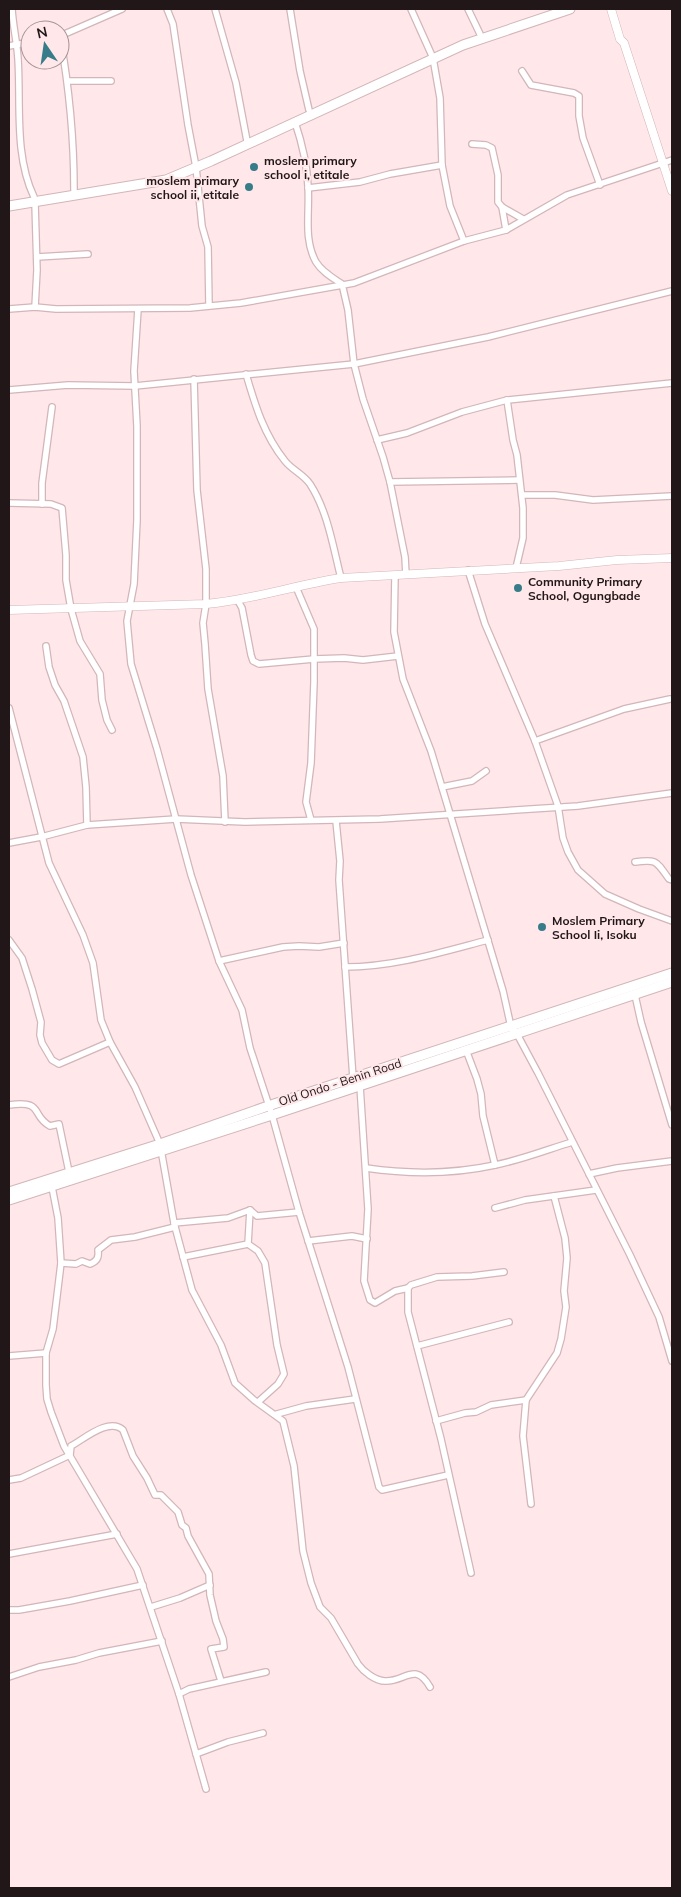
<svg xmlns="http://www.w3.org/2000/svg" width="681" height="1897" font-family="Mulish,sans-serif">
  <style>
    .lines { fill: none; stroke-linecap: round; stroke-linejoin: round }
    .minor-casing { stroke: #d2b6b9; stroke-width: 8 }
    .tertiary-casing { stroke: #d2b6b9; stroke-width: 9 }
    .primary-casing { stroke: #d2b6b9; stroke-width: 11 }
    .minor { stroke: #fff; stroke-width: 5.5 }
    .tertiary { stroke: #fff; stroke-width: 8 }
    .primary { stroke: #fff; stroke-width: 9 }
    .poi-dot { fill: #377c89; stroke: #ffe7ea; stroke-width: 2 }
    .labels { text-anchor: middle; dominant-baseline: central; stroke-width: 4; stroke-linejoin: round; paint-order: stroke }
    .poi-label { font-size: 12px; font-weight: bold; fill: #211718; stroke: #ffe7ea; text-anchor: start }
    .street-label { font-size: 12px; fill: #211718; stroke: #ffe7ea }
  </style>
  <rect width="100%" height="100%" fill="#ffe7ea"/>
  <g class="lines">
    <g class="minor-casing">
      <g id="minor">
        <path d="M12 9C13 26 17 42 18 59 21 104 14 155 34 197"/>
        <polyline points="167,9 173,24 188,125 196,167 202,226 208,247 209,305"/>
        <polyline points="215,9 236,83 247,141"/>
        <polyline points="290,9 300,71 309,110"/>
        <polyline points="411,9 433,58 440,98 442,165 450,206 464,241"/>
        <polyline points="468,9 480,34"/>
        <path d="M60 36C69 87 74 138 74 190"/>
        <polyline points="60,36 122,9"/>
        <polyline points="9,46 30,42"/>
        <polyline points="522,71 531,85 574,93 579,96 579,116 583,138 600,185"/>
        <polyline points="68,81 111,81"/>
        <path d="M295 122C302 143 307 164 308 186 310 211 303 239 316 262 322 272 333 278 342 284L348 310 354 364 363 399 383 457 390 482 405 557 406 575"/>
        <polyline points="472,144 486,145 492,148 498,175 498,202 502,207 523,219"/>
        <polyline points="308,188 360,182 390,174 442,165"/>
        <polyline points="35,203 37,270 35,307"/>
        <polyline points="502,207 506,230"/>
        <polyline points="37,257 88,254"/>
        <polyline points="9,309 35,307 56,309 190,308 241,303 354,283 464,241 506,230 567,195 672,160"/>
        <polyline points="138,309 134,371 137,426 137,520 134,584 127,621 131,664 157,749 191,875 219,961 242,1010 250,1048 272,1115 299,1212 348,1367 379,1487 382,1490 448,1475"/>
        <path d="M246 374C255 405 264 435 285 461 292 470 303 474 310 484 328 512 333 547 341 578"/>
        <polyline points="194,379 197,490 206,569 206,604 203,623 205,644 208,689 223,776 225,822"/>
        <polyline points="9,390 68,385 135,386 354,364 488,337 672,291"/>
        <polyline points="507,400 513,440 517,455 523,508 523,538 516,568"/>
        <polyline points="377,440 407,433 462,412 507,400 672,383"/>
        <polyline points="390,482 519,480"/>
        <polyline points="522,495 555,495 593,500 672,496"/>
        <polyline points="9,503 51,504 62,508 66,555 66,580 71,609 80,641 100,674 102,700 107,720 112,730"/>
        <polyline points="42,504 42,483 52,407"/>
        <polyline points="468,570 485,624 535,741 558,806 563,838 568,852 578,870 605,894 639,909 672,921"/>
        <polyline points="395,575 394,632 403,679 431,751 444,794 503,991 511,1027 517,1034 538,1073 630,1255 659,1317 672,1361"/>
        <polyline points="296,587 314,629 314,682 311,763 306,802 311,820"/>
        <polyline points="238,601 242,608 251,655 253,661 259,664 314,659 344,658 363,660 398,656"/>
        <polyline points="46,646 49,667 55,685 64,701 83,757 86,787 87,825"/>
        <path d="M9 708 49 863 83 935 93 963 101 1020 110 1042 135 1087 160 1144 174 1223 192 1290 221 1345 235 1383 254 1400 283 1421 294 1466 303 1551 311 1583 320 1607 331 1618 358 1664C363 1671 375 1681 385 1681 405 1682 415 1661 430 1687"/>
        <polyline points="535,741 624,709 670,699"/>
        <polyline points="442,787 472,781 486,771"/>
        <polyline points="336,821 340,861 339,880 353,1078"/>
        <polyline points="9,843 41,837 87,825 176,819 245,822 380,819 578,806 672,793"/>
        <path d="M635 862C657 859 656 861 669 879L672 880"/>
        <polyline points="9,940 22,958 32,989 41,1022 40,1035 42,1043 52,1060 59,1064 110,1042"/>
        <polyline points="219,961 283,947 299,946 319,947 344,943"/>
        <path d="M345 967C394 967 442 952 488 940"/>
        <polyline points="635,995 641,1022 672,1125"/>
        <polyline points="466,1050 477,1079 481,1094 483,1116 495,1165"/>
        <polyline points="360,1086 368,1209 364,1281 370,1300 375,1303 395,1291 408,1288 411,1285 437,1277 472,1276 504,1272"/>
        <path d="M9 1105C45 1100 30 1115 50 1126L59 1124 69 1172"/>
        <path d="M366 1168C407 1174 454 1174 495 1165 521 1160 546 1150 572 1142"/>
        <polyline points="589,1174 617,1168 672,1161"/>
        <polyline points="52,1187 58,1218 61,1263 53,1329 46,1353 46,1385 47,1399 51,1412 64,1446 137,1569 179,1694 206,1789"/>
        <polyline points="495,1208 525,1200 596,1190"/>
        <polyline points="250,1210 248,1244 258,1251 265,1263 277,1345 284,1374 278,1384 258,1402"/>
        <polyline points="174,1223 228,1218 250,1210 257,1216 299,1212"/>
        <polyline points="308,1241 352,1236 367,1239"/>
        <polyline points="183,1257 248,1244"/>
        <path d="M61 1263 76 1264 82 1261 90 1264C97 1261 99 1258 98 1250L111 1240 135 1237 175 1227"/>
        <polyline points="408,1288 408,1312 441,1439 471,1573"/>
        <polyline points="417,1346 509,1322"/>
        <polyline points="9,1356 46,1353"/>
        <polyline points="277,1414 306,1406 355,1399"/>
        <polyline points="436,1421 465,1413 476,1412 491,1405 526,1400"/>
        <path d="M9 1480 21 1478 70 1455 71 1446C84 1439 109 1417 123 1430L133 1456 147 1478 155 1495H161L178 1512 182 1525 186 1528 188 1536 209 1574 210 1595 216 1621 223 1639 224 1647 211 1649 221 1681"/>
        <polyline points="531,1504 523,1436 526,1400 557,1353 561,1339 566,1307 564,1291 567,1258 565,1238 554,1196"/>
        <polyline points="9,1554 117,1534"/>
        <polyline points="151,1607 180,1598 210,1585"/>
        <polyline points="9,1610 19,1610 70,1601 143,1585"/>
        <polyline points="9,1677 39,1667 76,1660 99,1653 162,1641"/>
        <polyline points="179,1694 189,1689 266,1672"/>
        <polyline points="196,1754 228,1742 263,1733"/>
      </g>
    </g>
    <g class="tertiary-casing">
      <g id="tertiary">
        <polyline points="611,9 620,39 624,43 672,191"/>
        <path d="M9 610 206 604C252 600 295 585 341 578L559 566 617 560 672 558"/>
      </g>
    </g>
    <g class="primary-casing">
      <g id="primary">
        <polyline points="9,206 166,180 211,161 463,45 570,9"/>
        <polyline points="9,1192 160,1144 268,1106 672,973"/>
        <polyline points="9,1200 272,1115 672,982"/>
      </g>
    </g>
    <use href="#minor" class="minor"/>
    <use href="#tertiary" class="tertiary"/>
    <use href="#primary" class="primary"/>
  </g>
  <g class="poi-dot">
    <circle cx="254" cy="167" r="5"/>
    <circle cx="249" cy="187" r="5"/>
    <circle cx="518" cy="588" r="5"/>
    <circle cx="542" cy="927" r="5"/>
  </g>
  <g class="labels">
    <g class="poi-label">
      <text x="264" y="160">moslem primary<tspan x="264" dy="14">school i, etitale</tspan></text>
      <text x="239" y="180" text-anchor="end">moslem primary<tspan x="239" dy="14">school ii, etitale</tspan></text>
      <text x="528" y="581">Community Primary<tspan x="528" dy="14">School, Ogungbade</tspan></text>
      <text x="552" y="920">Moslem Primary<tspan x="552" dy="14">School Ii, Isoku</tspan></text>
    </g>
    <g class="street-label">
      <text transform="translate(340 1082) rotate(-18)">Old Ondo - Benin Road</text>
    </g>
  </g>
  <rect width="681" height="1897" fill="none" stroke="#211718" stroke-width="20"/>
  <g transform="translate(45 45) rotate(347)"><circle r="24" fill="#ffe7ea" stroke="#a69496"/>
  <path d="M0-4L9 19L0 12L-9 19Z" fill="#377c89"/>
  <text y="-8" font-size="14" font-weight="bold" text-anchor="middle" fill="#211718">N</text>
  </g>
</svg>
